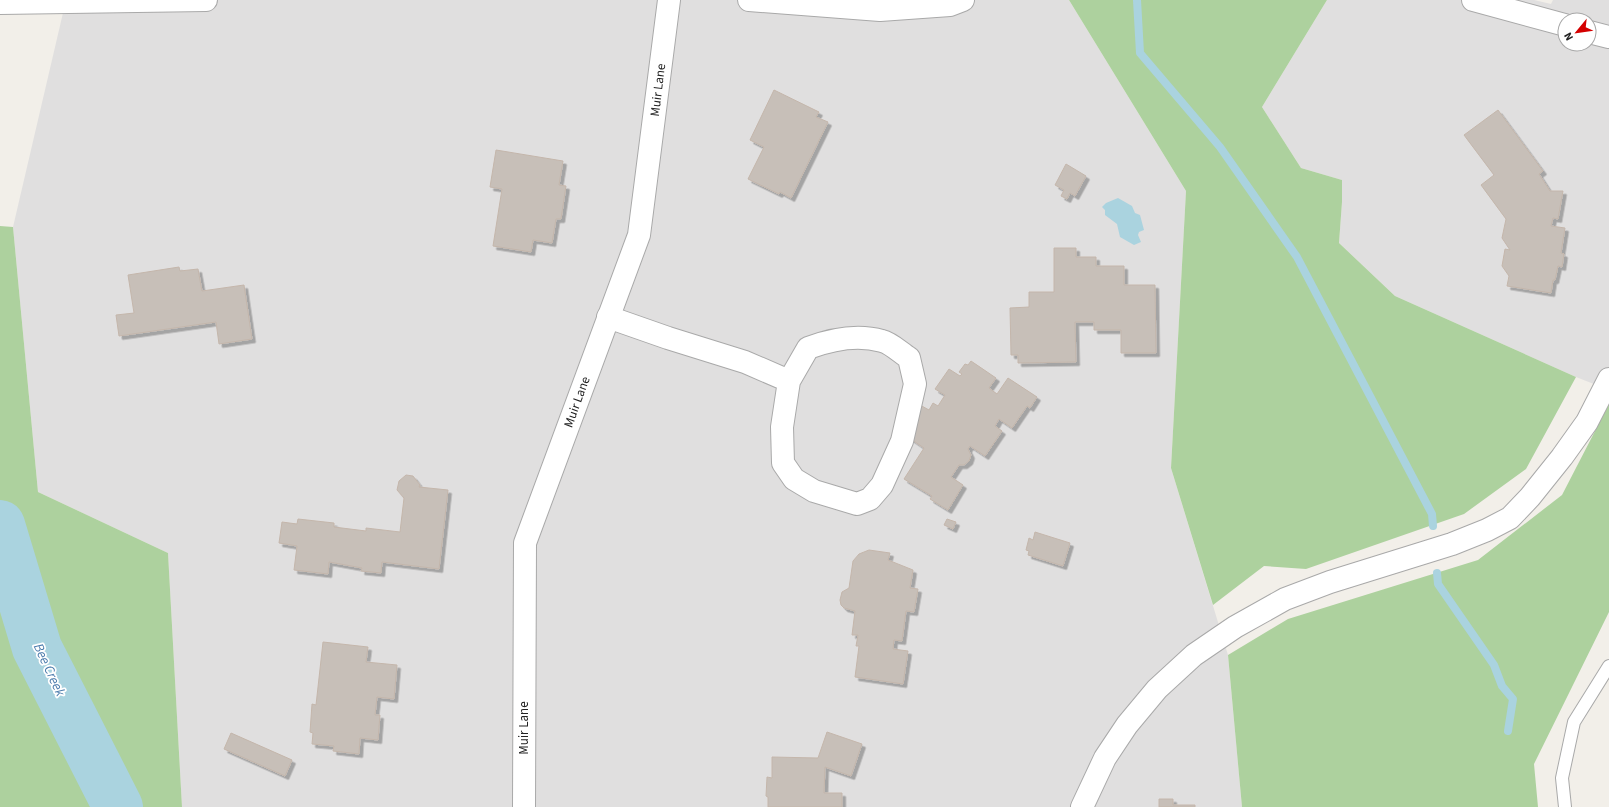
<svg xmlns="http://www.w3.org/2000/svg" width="1609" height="807" font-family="'Source Sans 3',sans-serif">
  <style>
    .residential { fill: #e0dfdf; fill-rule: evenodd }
    .forest { fill: #add19e }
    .water { fill: #aad3df }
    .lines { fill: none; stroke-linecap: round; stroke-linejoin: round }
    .stream { stroke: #aad3df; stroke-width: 8 }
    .river { stroke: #aad3df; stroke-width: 50 }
    .building { fill: #c7bfb8; stroke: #c4b6ab; filter: url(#shadow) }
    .service-casing { stroke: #a9a9a9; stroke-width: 14 }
    .minor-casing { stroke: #a9a9a9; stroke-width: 24 }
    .service { stroke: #fff; stroke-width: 12 }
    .minor { stroke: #fff; stroke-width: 22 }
    .labels { text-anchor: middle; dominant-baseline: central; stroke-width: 3.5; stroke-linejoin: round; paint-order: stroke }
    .street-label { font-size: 13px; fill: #222; stroke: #fff }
    .water-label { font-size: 14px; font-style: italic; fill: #4a7aab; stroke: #fff }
  </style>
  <defs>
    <filter id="shadow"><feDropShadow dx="3.5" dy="3.5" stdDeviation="0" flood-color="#0004"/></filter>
  </defs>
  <rect width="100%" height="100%" fill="#f2efe9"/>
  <g class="residential">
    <polygon points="66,0 1069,0 1186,191 1171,468 1228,655 1242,807 182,807 168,553 38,492 13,227"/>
    <path d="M1327 0H1534L1551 4 1553 0H1609V390L1576 377 1395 296 1339 243 1342 202V180L1301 168 1262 107ZM1565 20H1589V44H1565Z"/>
  </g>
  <g class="forest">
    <polygon points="1069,0 1327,0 1262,107 1301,168 1342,180 1342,202 1339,243 1395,296 1576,377 1526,469 1464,514 1306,569 1264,566 1213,605 1171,468 1186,191"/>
    <polygon points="0,226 13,227 38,492 168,553 182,807 0,807"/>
    <polygon points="1609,404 1609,612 1534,764 1538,807 1242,807 1228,655 1288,619 1478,560 1562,495"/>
  </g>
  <polygon class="water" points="1118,198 1132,206 1135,213 1140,215 1144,230 1139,232 1138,235 1141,242 1134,245 1120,237 1117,224 1105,215 1105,210 1102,207 1106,203"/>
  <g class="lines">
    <g class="stream">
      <polyline points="1137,0 1140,53 1220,147 1297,257 1432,514 1433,526"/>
      <polyline points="1437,573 1438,584 1494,665 1502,686 1513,699 1508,731"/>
    </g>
    <polyline class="river" points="0,525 37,648 118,807"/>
  </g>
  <g class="building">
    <polygon points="774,90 819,112 816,117 828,122 791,198 780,192 779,194 748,179 764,147 750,140"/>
    <polygon points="1498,110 1543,171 1539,174 1550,191 1563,191 1558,219 1553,218 1551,226 1565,228 1561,253 1564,254 1562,267 1558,266 1555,280 1553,280 1551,293 1507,286 1509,276 1502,266 1505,249 1510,250 1502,238 1506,219 1481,185 1494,175 1464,135"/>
    <polygon points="496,150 563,161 559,185 566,186 561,219 556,219 552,243 533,240 531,252 493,246 502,189 490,187"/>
    <polygon points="1066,164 1086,176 1075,196 1070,193 1067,199 1061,196 1064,190 1055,185"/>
    <polygon points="1054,248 1076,248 1076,257 1096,257 1096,266 1124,266 1124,285 1155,285 1156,353 1121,353 1121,330 1094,330 1094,322 1075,322 1076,362 1018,363 1018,355 1011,355 1010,308 1029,307 1029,292 1054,292"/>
    <polygon points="179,267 180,271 198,269 202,291 244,285 252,339 219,344 216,322 119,336 116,315 134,313 128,275"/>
    <polygon points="971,361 996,378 989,388 997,394 1008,378 1037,397 1030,408 1027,406 1012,428 999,419 995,426 1002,431 985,456 970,446 968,449 971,455 969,461 964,465 959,465 951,477 963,485 948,510 930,499 932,496 904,479 924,448 908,437 920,405 929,410 933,403 938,406 945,395 935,389 949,369 960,376 962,374 959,372 965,364 968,365"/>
    <polygon points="406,475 413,476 420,485 419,487 448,490 439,569 382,562 381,573 361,571 362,568 329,562 328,574 294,570 297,546 279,543 282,522 297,524 298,519 334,523 334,527 366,531 366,528 400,532 404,498 397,490 399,481"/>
    <polygon points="947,519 956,522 953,529 944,525"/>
    <polygon points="1035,532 1070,543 1063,566 1028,555 1029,551 1026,550 1029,538 1033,540"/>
    <polygon points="869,550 890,553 888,560 913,570 910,588 918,589 914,612 906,611 902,641 894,640 893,649 908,651 903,684 855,677 859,646 856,646 858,635 852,635 855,611 844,608 841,605 840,600 842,592 849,588 853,561 859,554"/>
    <polygon points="323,642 368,647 366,662 397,665 394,699 377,697 375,715 380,715 378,740 360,738 359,754 333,751 334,746 312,744 313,733 310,732 312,704 316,705"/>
    <polygon points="827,732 862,744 851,776 825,767 824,793 842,793 842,807 768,807 768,797 766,796 767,777 772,778 772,757 818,758"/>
    <polygon points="231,733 292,760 285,776 224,749"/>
    <polygon points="1159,799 1173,799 1173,805 1195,805 1195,807 1159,807"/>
  </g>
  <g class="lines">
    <g class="service-casing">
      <polyline id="service" points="1565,807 1562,778 1574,722 1609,666"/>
    </g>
    <g class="minor-casing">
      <g id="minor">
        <polyline points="749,0 880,10 950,5 963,0"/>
        <polyline points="1473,0 1565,25"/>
        <polyline points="0,3 206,0"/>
        <polyline points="1589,32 1609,37"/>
        <path d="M608 317 668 338 745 362 789 381 782 427 783 463 794 479 814 491 857 504 870 499 882 485 902 441 915 384 909 358C901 353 891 343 882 341 858 334 832 339 808 348L789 381"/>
        <polyline points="524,807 525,543 639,235 669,0"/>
        <polyline points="1082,807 1105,758 1127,725 1157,689 1194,655 1235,627 1285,599 1330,582 1452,544 1487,530 1510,518 1530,497 1562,457 1587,422 1609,379"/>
      </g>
    </g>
    <use href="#service" class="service"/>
    <use href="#minor" class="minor"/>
  </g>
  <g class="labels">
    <g class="street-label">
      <text transform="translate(658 90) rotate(-83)">Muir Lane</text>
      <text transform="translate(577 402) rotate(-70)">Muir Lane</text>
      <text transform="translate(524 728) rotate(-90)">Muir Lane</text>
    </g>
    <g class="water-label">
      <text transform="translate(49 670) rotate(65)">Bee Creek</text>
    </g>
  </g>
  <g transform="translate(1577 32) rotate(241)"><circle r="19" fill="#ffffff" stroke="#a7a7a7"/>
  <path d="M0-3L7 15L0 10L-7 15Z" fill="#d40000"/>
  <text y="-6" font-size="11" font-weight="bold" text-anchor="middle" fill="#222222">N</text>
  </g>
</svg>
